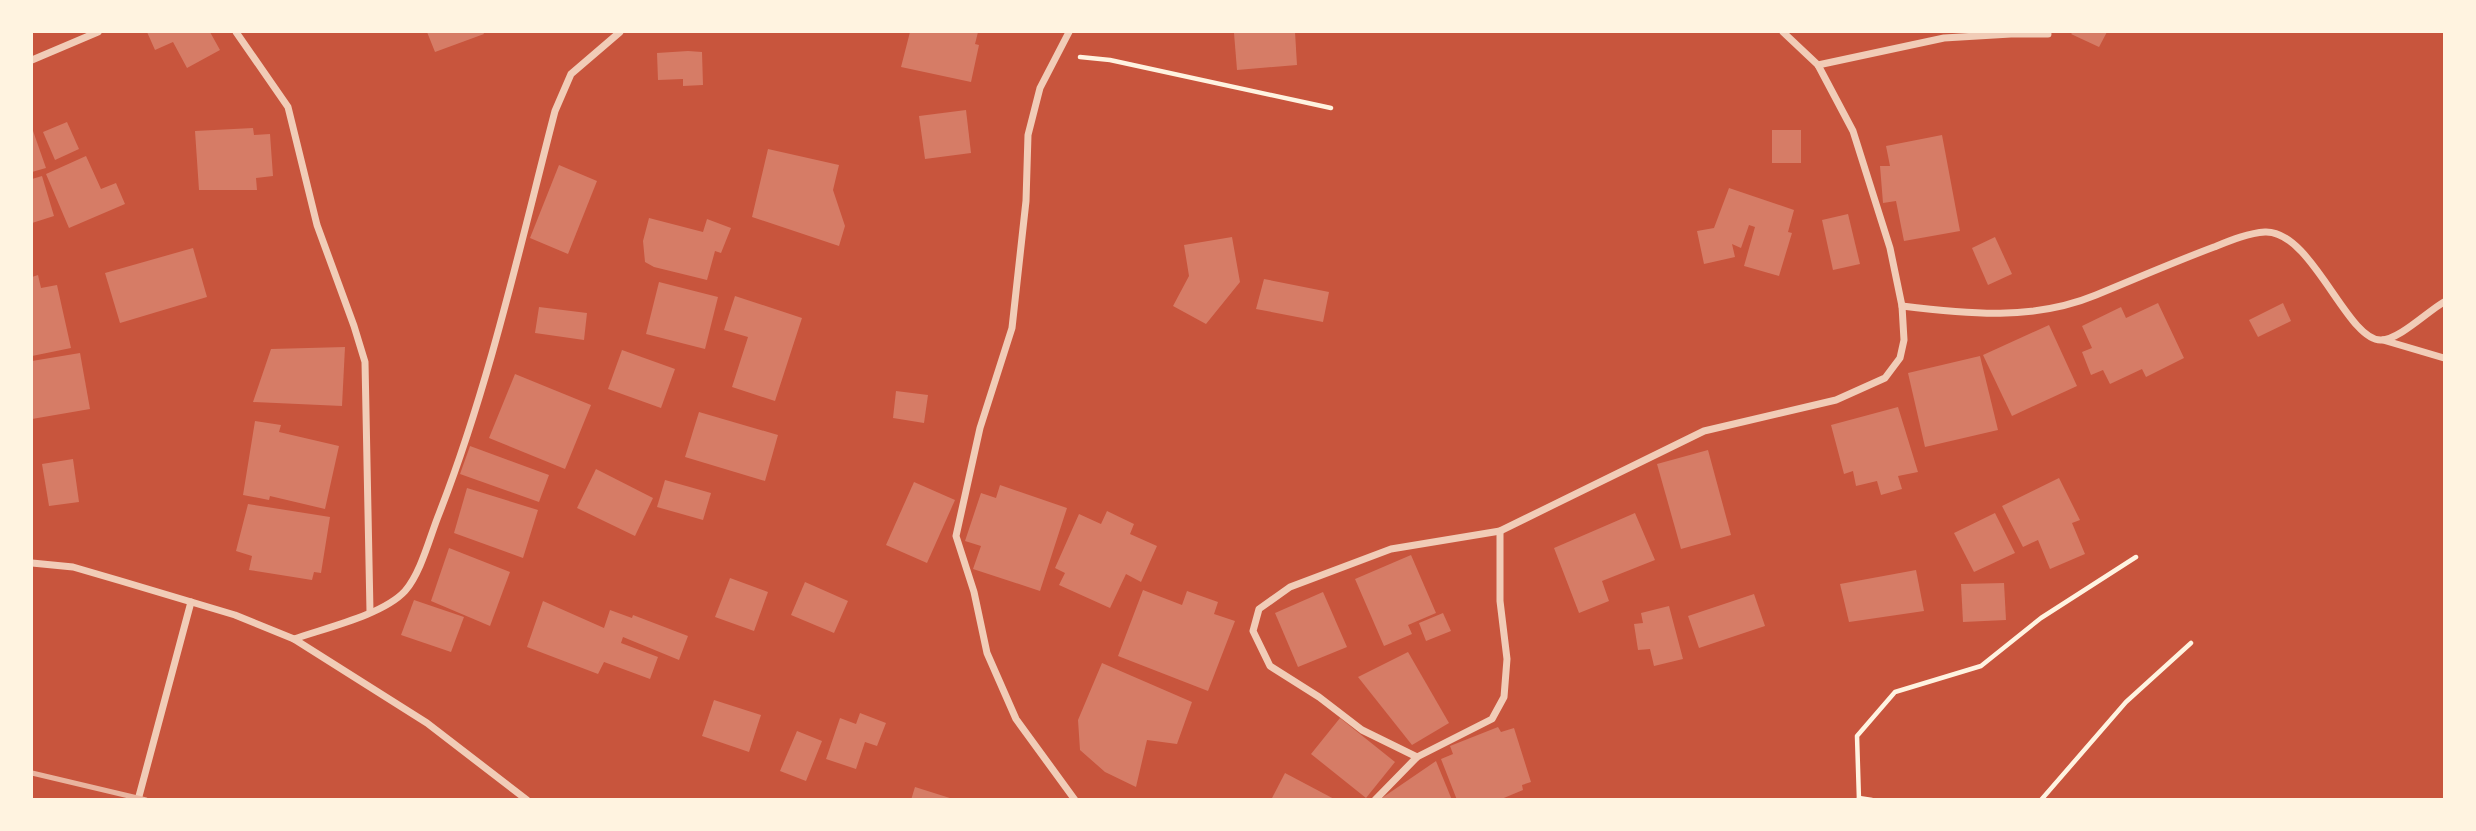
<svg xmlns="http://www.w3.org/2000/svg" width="2476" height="831" font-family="Manrope,sans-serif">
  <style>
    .building { fill: #d67c66 }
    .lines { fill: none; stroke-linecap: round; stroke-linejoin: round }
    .path { stroke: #fff3e0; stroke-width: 4.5 }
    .minor { stroke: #f1ccb7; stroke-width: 7 }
    .rail { stroke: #e9b49f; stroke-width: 5 }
  </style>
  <rect width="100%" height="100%" fill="#c8553d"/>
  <g class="building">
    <polygon points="147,32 210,32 220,50 187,68 173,42 155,50"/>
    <polygon points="427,32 483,32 484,34 435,52"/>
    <polygon points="910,32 978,32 975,44 979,45 971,82 901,67"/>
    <polygon points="1266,32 1295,32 1297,65 1237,70 1234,33"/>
    <polygon points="2073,32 2107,32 2099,47 2071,34"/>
    <polygon points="688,51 702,52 703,85 683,86 683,79 658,80 657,53"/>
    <polygon points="966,110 971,153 925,159 919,116"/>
    <polygon points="67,122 79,149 55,160 43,132"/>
    <polygon points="32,128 46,168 32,172"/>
    <polygon points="253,128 254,135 270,134 273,176 256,178 257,190 199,190 195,131"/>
    <rect x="1772" y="130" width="29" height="33"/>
    <polygon points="1942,135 1960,231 1904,241 1896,201 1883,203 1880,166 1890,166 1886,146"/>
    <polygon points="768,149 839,165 833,190 845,226 839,246 752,217"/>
    <polygon points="86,156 101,189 116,183 125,204 69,228 46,174"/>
    <polygon points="559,165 597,181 568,254 530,238"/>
    <polygon points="42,176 54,216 32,223 32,179"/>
    <polygon points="1729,188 1794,210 1788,232 1792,233 1779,276 1744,266 1755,227 1749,225 1741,248 1732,244 1735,257 1704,264 1697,231 1714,228"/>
    <polygon points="1848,214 1860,264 1833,270 1822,220"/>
    <polygon points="649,218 703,232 707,219 731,228 721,253 715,251 707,280 654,267 645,262 643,241"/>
    <polygon points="1232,237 1240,282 1206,324 1173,306 1189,276 1184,245"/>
    <polygon points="1995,237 2012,274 1988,285 1972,248"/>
    <polygon points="193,248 207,297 120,323 105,273"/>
    <polygon points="38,275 41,288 57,285 71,348 32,356 32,277"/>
    <polygon points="1264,279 1329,292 1323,322 1256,309"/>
    <polygon points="659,282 718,297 705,349 646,334"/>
    <polygon points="735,296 802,318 775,401 732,387 748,337 724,330"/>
    <polygon points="2158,303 2184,358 2146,377 2142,369 2110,384 2103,370 2091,375 2082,352 2092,348 2082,326 2121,307 2126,318"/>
    <polygon points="2283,303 2291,321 2258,337 2249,320"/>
    <polygon points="539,307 587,313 584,340 535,333"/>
    <polygon points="2049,325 2077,386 2012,416 1983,355"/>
    <polygon points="345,347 342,406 253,402 271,349"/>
    <polygon points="622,350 675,369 661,408 608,389"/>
    <polygon points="80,353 90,409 32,419 32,361"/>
    <polygon points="1980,356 1998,430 1925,447 1908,373"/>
    <polygon points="515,374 591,405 565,469 489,438"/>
    <polygon points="896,391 928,395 924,423 893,418"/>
    <polygon points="1898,407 1918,472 1898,476 1902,489 1881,495 1877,481 1856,486 1853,471 1844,474 1831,425"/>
    <polygon points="699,412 778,435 765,481 685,457"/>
    <polygon points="255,421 281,425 279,432 339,446 325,509 270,496 269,500 243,495"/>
    <polygon points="470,446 549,475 539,502 460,474"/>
    <polygon points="1708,450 1731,535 1681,549 1657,464"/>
    <polygon points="73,459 79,502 49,506 42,464"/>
    <polygon points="596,469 653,498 635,536 577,508"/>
    <polygon points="2059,478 2080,520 2072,523 2085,554 2050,569 2038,540 2023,547 2002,506"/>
    <polygon points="665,480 711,493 703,520 657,507"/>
    <polygon points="914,482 955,500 927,563 886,545"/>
    <polygon points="1000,485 1067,508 1040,591 973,569 981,546 965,541 981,493 996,498"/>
    <polygon points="467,488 538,510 523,558 454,533"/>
    <polygon points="248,504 330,517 321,573 314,572 312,580 249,570 252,556 236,551"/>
    <polygon points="1107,511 1134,524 1130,534 1157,546 1141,582 1126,574 1110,608 1059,585 1065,573 1055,568 1079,514 1101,524"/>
    <polygon points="1635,513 1655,560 1602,581 1609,601 1579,613 1554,548"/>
    <polygon points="1995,513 2015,553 1974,572 1954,533"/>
    <polygon points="449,548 510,572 490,626 431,601"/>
    <polygon points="1411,555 1436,613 1408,625 1412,634 1384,646 1355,579"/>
    <polygon points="1916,570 1924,611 1849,622 1840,584"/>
    <polygon points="730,578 768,592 754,631 715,617"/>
    <polygon points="805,582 848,601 834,633 791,615"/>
    <polygon points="2004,583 2006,620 1963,622 1961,584"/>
    <polygon points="1143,590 1182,605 1187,591 1218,602 1214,614 1235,621 1208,691 1118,656"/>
    <polygon points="1323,592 1347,647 1298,667 1275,613"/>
    <polygon points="1754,594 1765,626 1699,648 1688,616"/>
    <polygon points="414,600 464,617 451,652 401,635"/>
    <polygon points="543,601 604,628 610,610 632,618 633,615 688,636 679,660 623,637 621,643 658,657 650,679 604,662 598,674 527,647"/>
    <polygon points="1669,606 1683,659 1654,666 1650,649 1638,650 1634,624 1643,623 1641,613"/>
    <polygon points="1443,613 1451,631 1426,641 1419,623"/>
    <polygon points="1408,652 1449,723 1412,745 1358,677"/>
    <polygon points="1102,663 1192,702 1177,744 1147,740 1136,787 1105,772 1080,750 1078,720"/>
    <polygon points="714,700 761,715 749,752 702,736"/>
    <polygon points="860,713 886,723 877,746 865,742 856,769 826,759 840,718 856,724"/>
    <polygon points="1340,718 1395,762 1366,798 1311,754"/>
    <polygon points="1498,727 1501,732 1514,728 1531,782 1522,785 1523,790 1499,800 1457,800 1441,759 1453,754 1450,746"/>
    <polygon points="797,731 822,741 806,781 780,771"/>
    <polygon points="1436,761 1452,800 1379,800"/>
    <polygon points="1285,773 1336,800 1271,800"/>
    <polygon points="915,787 953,799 952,800 911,800"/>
  </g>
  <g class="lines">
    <g class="path">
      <polyline points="1080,57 1110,60 1331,108"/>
      <polyline points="1859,798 1872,800"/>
      <polyline points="1859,800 1857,736 1895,692 1981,666 2041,618 2136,557"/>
      <polyline points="2041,800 2126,702 2191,643"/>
    </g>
    <g class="minor">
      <polyline points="236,32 288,107 317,225 354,326 365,362 370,612"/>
      <polyline points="1069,32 1040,88 1028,135 1026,201 1012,328 980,428 956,536 974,592 987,653 1016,719 1075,800"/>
      <polyline points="32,60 98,32"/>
      <polyline points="1818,65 1944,38 2011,34 2048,34"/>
      <path d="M1902 306C1968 314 2033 321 2096 295 2135 279 2174 262 2214 247 2229 241 2248 233 2265 232 2312 230 2347 341 2381 340 2399 340 2428 311 2444 302"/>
      <polyline points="2383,340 2444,358"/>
      <polyline points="32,563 73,567 121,581 235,615 294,639 427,723 527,800"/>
      <path d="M294 639C325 628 383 615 405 591 421 573 430 536 439 514 490 383 520 246 555 111L571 74 620 32"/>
      <polyline points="1417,757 1362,730 1319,697 1270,666 1253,631 1259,609 1290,587 1391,549 1500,531 1704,431 1836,400 1885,378 1900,358 1904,340 1902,306 1890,248 1853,131 1818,65 1783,32"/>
      <polyline points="138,800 191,602"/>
      <polyline points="1375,800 1417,757 1492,719 1504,697 1507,659 1500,601 1500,531"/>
    </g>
    <polyline class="rail" points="32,773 146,800"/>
  </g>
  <rect width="2476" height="831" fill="none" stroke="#fff3e0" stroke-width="66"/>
</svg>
